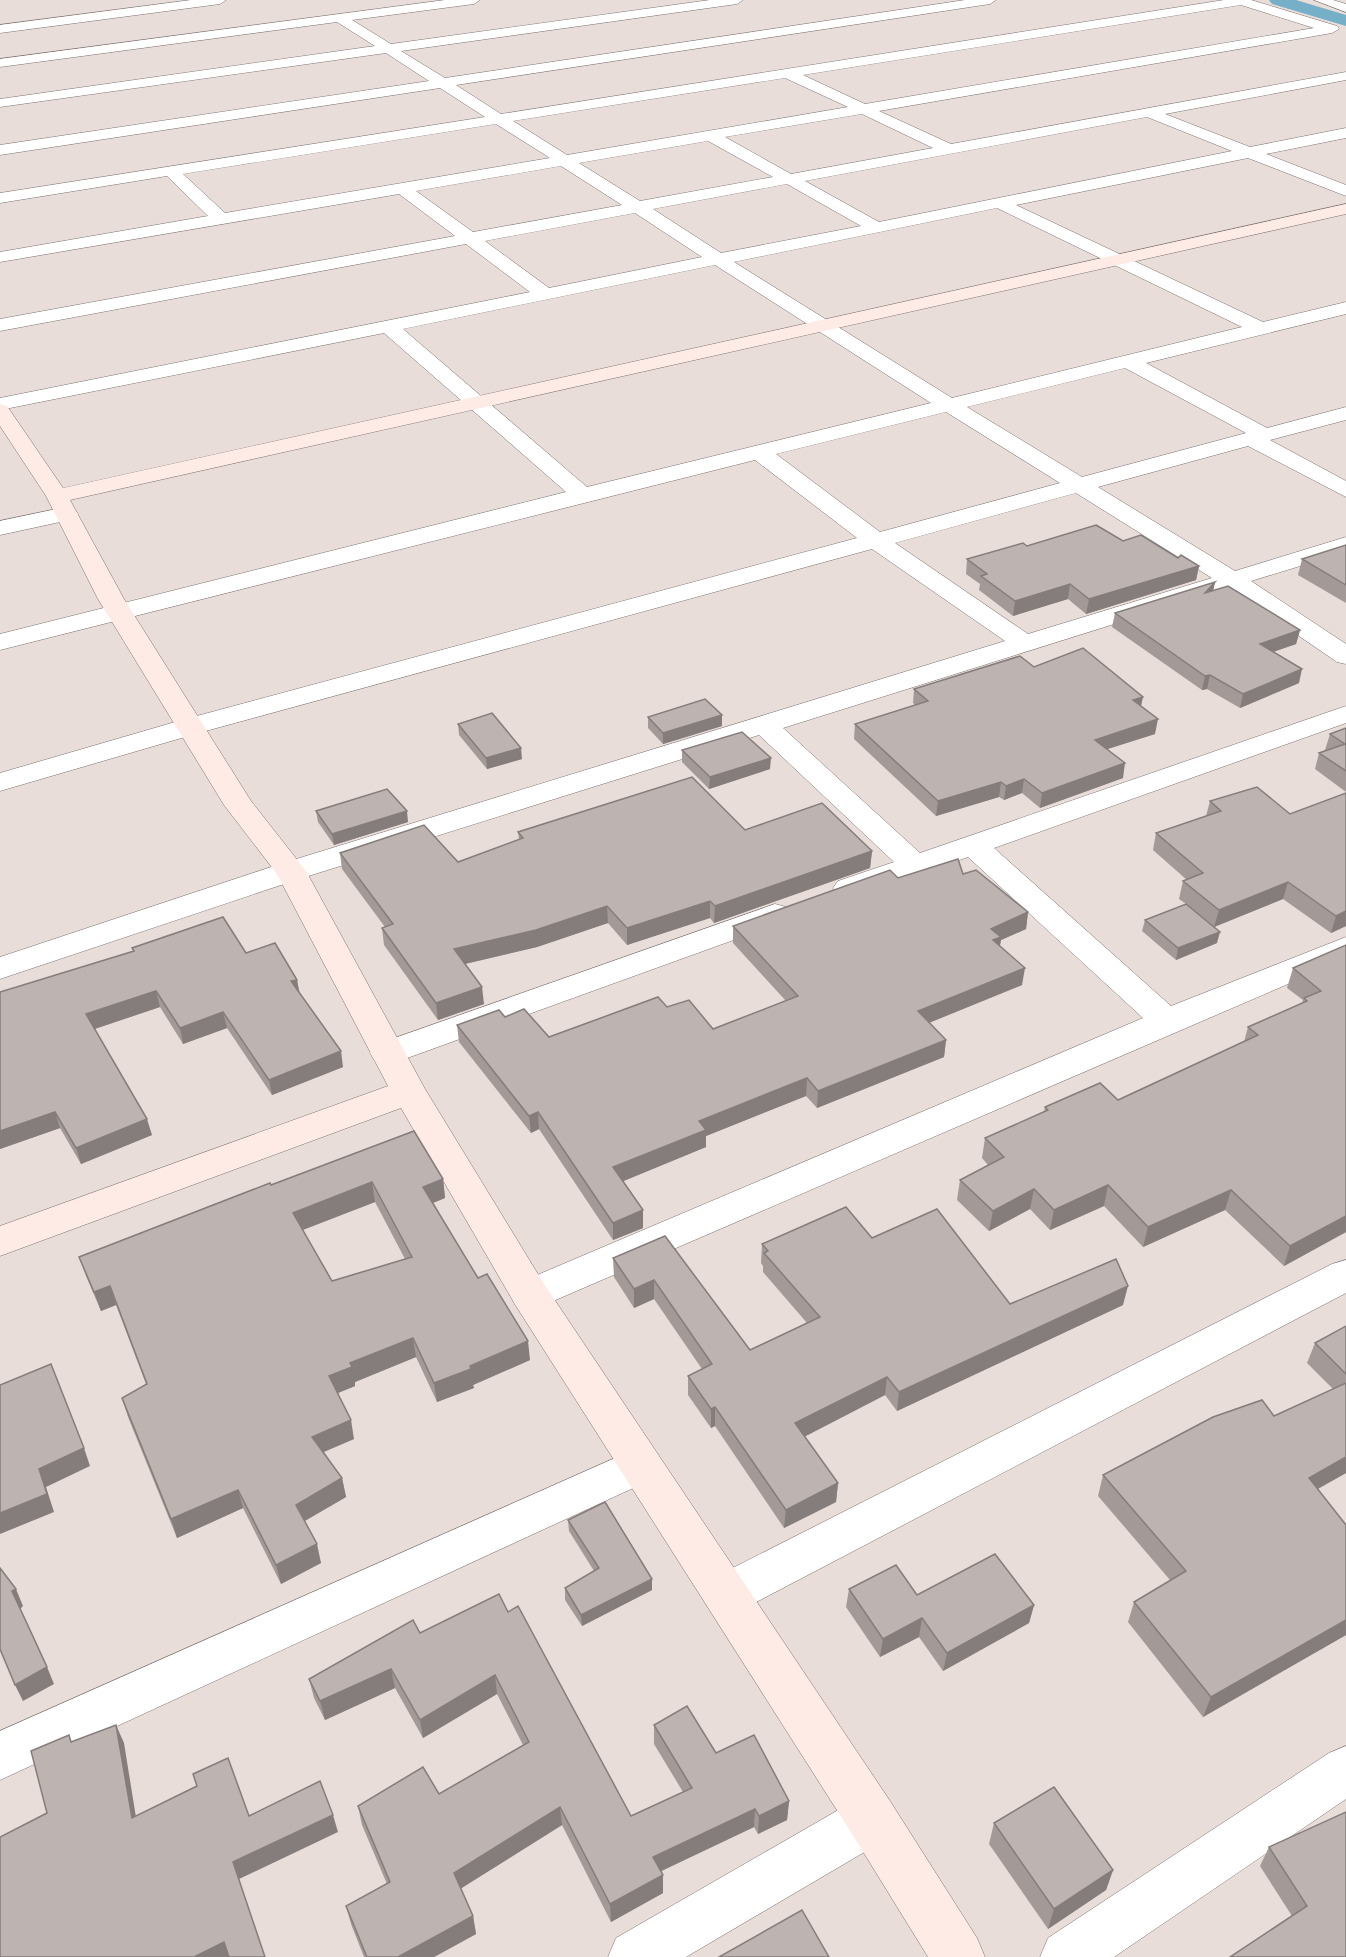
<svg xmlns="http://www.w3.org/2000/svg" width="1346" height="1957" font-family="'Noto Serif',serif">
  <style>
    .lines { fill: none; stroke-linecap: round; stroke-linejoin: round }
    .canal { fill: #76b0c8; fill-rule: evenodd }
    .street-casing { stroke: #7b716f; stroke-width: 1 }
    .secondary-casing { stroke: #7b716f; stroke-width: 1 }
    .street { fill: #fff; fill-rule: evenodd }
    .secondary { fill: #feebe6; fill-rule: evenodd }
    .wall { fill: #a39a97; fill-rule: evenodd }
    .shaded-wall { fill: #847d7b }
    .building { fill: #bdb3b0; stroke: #847d7b; stroke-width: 1.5; fill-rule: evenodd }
  </style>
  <rect width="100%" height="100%" fill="#e8ddd9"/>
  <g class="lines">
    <polygon class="canal" points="1269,0 1296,0 1346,15 1346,26 1272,4"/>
    <g class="street-casing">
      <g id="street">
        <polygon points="191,0 226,0 220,4 0,33 0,25"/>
        <path d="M445 0H480L474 4 352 20 391 44 710 0H743L737 4 401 51 445 78 965 0H996L990 4 456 85 501 114 1224 0H1251L1337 26 1339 29 1332 33 879 111 951 144 1346 72V80L1165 114 1250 147 1346 128V138L1266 154 1346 185V196L1248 158 1016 205 1263 322 1346 302V314L1146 363 1267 428 1346 407V420L1270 440 1346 481V497L1248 446 1098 487 1235 571 1346 537V552L1251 581 1346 644V664L1337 662 1229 588 783 728 920 853 1346 706V723L994 848 1171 1006 1346 937V959L530 1311 516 1306 510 1295 516 1284 1143 1018 968 857 860 895 849 898 838 895 833 888 838 881 894 862 759 735 302 878 0 979V957L280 864 1005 641 872 549 202 732 0 791V773L182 720 857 538 755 460 0 650V634L566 492 384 333 0 410V398L530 292 466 244 0 331V319L455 236 399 194 0 262V252L208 216 167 176 0 203V193L485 117 440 88 0 155V145L429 81 386 53 0 107V99L375 46 337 22 0 67V59ZM1241 5 1314 28 865 104 803 75ZM785 78 848 107 567 155 513 121ZM862 114 933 148 791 174 725 137ZM1147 117 1232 151 879 222 805 181ZM496 124 550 158 225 213 183 174ZM708 141 773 177 640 201 579 163ZM561 166 622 205 473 232 416 191ZM787 184 861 226 721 253 653 209ZM997 208 1242 327 952 398 734 262ZM635 213 702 257 549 288 485 241ZM715 265 931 403 587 487 403 329ZM1125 368 1246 433 1082 477 967 407ZM946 412 1060 483 880 532 776 454ZM1076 493 1212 578 1028 634 895 543Z"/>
        <polygon points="1314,0 1333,0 1346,4 1346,12"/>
        <polygon points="66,507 74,509 78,514 74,519 0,535 0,521"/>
        <polygon points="775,904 786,907 791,914 786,921 399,1061 387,1065 375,1061 370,1053 375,1045"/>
        <polygon points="1346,1260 1346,1293 743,1609 727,1615 711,1609 704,1594 711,1579 1332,1264"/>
        <polygon points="640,1447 655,1452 662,1465 655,1478 0,1780 0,1731"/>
        <polygon points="1346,1746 1346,1799 1114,1957 1040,1957 1048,1938 1329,1753"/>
        <polygon points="872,1794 890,1801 897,1819 890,1837 686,1957 608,1957 616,1938 854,1801"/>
      </g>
    </g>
    <g class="secondary-casing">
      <polygon id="secondary" points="1346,204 1346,214 70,500 124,599 251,801 306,871 425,1089 544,1284 890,1801 977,1938 985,1957 928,1957 854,1837 516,1306 401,1108 0,1256 0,1226 388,1086 277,874 224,805 98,599 46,496 0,426 0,404 7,406 63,488"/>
    </g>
    <use href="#street" class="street"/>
    <use href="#secondary" class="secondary"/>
  </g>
  <g class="wall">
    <polygon points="1123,541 1178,558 1199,566 1196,580 1086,614 1068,599 1013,616 979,590 980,584 966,574 967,559 1027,546"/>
    <polygon points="1346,545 1346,603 1298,575 1302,559"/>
    <polygon points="1215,582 1213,591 1300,630 1296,644 1273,652 1299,683 1240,708 1207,689 1202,690 1112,627 1115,613"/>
    <polygon points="1034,667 1155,734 1107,749 1123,778 1040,808 1022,793 1004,800 999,797 936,816 854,739 855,724 915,705 913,703 914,689"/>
    <polygon points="648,717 722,726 663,744 648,728"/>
    <polygon points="458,724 522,759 487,769 459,735"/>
    <polygon points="1346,728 1346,792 1315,769 1319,753 1325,750 1330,734"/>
    <polygon points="682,750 770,769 709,789 682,762"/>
    <polygon points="1257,787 1346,926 1331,933 1283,899 1214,927 1217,943 1176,960 1142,931 1145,920 1186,904 1179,899 1183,881 1187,880 1153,850 1156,833 1206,816 1210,801"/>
    <polygon points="316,811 408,822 334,845 318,822"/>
    <polygon points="745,830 872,851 870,868 714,923 710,918 627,945 608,923 537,947 465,964 484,1004 438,1020 384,945 382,928 385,927 342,869 340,853 458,862 519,840 518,832"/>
    <polygon points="963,874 1028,912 1026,929 1001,940 1000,946 1022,985 929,1023 946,1040 944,1057 817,1108 806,1096 706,1136 706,1147 623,1181 643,1210 643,1228 613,1240 539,1129 531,1133 459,1042 457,1025 505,1017 549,1037 667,1007 713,1029 786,1001 733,943 733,926 898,878"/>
    <polygon points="1346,945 1346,1232 1284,1266 1225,1210 1143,1247 1104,1206 1050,1230 1030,1209 989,1231 957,1200 960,1180 988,1165 982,1158 985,1138 1044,1112 1045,1107 1118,1100 1244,1042 1248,1027 1302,1003 1303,1000 1287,988 1293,968"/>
    <polygon points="246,953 297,980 299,993 343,1067 272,1095 227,1028 183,1044 160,1007 95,1029 152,1135 81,1164 60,1128 0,1149 0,992"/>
    <path d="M443 1179 445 1198 433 1203 478 1278 530 1360 473 1385 474 1388 437 1402 416 1357 355 1382V1386L338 1393 354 1439 324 1452 342 1478 346 1497 305 1521 321 1563 281 1584 243 1508 177 1538 128 1417 122 1398 146 1384 116 1305 101 1311 86 1276 79 1257 271 1185ZM375 1202 405 1259 332 1281 303 1230Z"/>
    <polygon points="665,1236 750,1350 807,1323 763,1272 763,1266 761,1263 762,1244 872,1238 1010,1304 1123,1305 897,1411 885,1395 804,1437 838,1483 836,1502 784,1528 715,1426 711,1428 688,1395 688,1376 702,1369 654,1299 634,1308 614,1277 613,1258"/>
    <polygon points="1346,1326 1346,1473 1318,1489 1346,1525 1346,1635 1203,1717 1128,1622 1134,1602 1170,1580 1098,1496 1103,1475 1274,1416 1333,1389 1307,1363 1315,1343"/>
    <polygon points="568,1520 652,1590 582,1626 565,1600 565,1588 594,1571 569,1531"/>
    <polygon points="849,1589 917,1595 1034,1605 1029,1623 943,1671 919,1637 880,1657 846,1607"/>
    <polygon points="508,1612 631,1816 683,1792 654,1744 654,1725 716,1753 789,1801 787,1820 758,1834 754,1827 661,1871 663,1893 611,1922 562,1825 461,1888 473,1916 476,1934 434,1957 364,1957 351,1924 346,1906 387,1884 362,1825 358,1806 439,1794 523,1745 497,1694 423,1738 395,1688 325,1720 314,1698 309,1679 420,1633"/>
    <polygon points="994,1823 1113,1870 1106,1890 1048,1929 989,1844"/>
    <polygon points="1269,1847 1346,1957 1292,1916 1260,1866"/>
  </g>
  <g class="shaded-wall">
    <polygon points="1199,566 1196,580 1086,614 1089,599"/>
    <polygon points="1215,582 1212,596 1205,593"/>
    <polygon points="1070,584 1068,599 1013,616 1015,601"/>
    <polygon points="1300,630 1296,644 1256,658 1260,644"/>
    <polygon points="1302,669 1299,683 1240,708 1243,694"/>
    <polygon points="1210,675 1207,689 1202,690 1205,676"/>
    <polygon points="1143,697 1140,711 1133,700"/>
    <polygon points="722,715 722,726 663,744 663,733"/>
    <polygon points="1158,719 1155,734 1092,754 1095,740"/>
    <polygon points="521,748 522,759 487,769 486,758"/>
    <polygon points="771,758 770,769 709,789 710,777"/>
    <polygon points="1125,763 1123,778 1040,808 1042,793"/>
    <polygon points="1024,779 1022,793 1004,800 1006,786"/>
    <polygon points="1001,782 999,797 936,816 938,801"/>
    <polygon points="407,811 408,822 334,845 332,834"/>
    <polygon points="872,851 870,868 714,923 715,906"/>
    <polygon points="1288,882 1283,899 1214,927 1219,910"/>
    <polygon points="710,901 710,918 627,945 627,928"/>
    <polygon points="607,906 608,923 537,947 456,966 454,949"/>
    <polygon points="1346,911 1346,926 1331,933 1336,916"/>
    <polygon points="1028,912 1026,929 1001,940 998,954 991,957 991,929"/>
    <polygon points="1220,932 1217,943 1176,960 1178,948"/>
    <polygon points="1025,968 1022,985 916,1028 918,1011"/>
    <polygon points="297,980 300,995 291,981"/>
    <polygon points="482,987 484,1004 438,1020 436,1003"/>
    <polygon points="156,991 160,1007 91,1030 86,1014"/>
    <polygon points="223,1012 227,1028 183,1044 180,1028"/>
    <polygon points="946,1040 944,1057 817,1108 818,1091"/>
    <polygon points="341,1051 343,1067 272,1095 269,1080"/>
    <polygon points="807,1078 806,1096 706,1136 706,1147 614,1185 613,1167 699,1121"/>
    <polygon points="55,1112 60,1128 0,1149 0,1131"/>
    <polygon points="538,1112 539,1129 531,1133 529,1116"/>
    <polygon points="147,1119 152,1135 81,1164 76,1148"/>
    <polygon points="443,1179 445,1198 425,1206 423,1187"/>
    <polygon points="372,1182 375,1202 297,1232 293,1213"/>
    <polygon points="1108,1185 1104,1206 1050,1230 1054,1210"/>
    <polygon points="1034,1189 1030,1209 989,1231 993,1211"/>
    <polygon points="1231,1190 1225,1210 1143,1247 1148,1227"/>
    <polygon points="643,1210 643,1228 613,1240 613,1223"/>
    <polygon points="1346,1216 1346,1232 1284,1266 1290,1246"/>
    <polygon points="654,1280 654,1299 634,1308 634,1289"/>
    <polygon points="110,1286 116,1305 101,1311 94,1292"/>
    <polygon points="1128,1286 1123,1305 897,1411 899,1392"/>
    <polygon points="413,1338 416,1357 355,1382 355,1386 333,1395 329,1376 350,1363"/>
    <polygon points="528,1341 530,1360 473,1385 474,1388 437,1402 434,1383"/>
    <polygon points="887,1377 885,1395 794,1442 795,1423"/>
    <polygon points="715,1407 715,1426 711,1428 711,1409"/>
    <polygon points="351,1420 354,1439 316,1455 312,1437"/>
    <polygon points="84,1448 90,1466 46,1487 54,1512 0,1534 0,1513 39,1469"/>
    <polygon points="1346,1457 1346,1473 1301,1498 1309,1478"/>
    <polygon points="342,1478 346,1497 301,1523 296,1505"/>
    <polygon points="838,1483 836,1502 784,1528 786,1510"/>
    <polygon points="238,1490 243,1508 177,1538 171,1519"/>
    <polygon points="317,1544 321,1563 281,1584 276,1565"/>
    <polygon points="652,1579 652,1590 582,1626 581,1615"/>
    <polygon points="16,1589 23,1606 20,1609 12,1591"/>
    <polygon points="1034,1605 1029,1623 943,1671 947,1653"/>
    <polygon points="922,1618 919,1637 880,1657 883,1639"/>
    <polygon points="1346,1620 1346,1635 1203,1717 1211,1697"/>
    <polygon points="47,1667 54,1684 23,1701 15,1685"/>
    <polygon points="391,1669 395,1688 325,1720 320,1701"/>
    <polygon points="495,1675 497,1694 423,1738 420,1720"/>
    <polygon points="116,1725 124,1743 139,1836 132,1818"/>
    <polygon points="789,1801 787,1820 758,1834 759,1816"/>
    <polygon points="560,1807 562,1825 457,1891 454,1873"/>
    <polygon points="755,1809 754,1827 653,1875 653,1857"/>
    <polygon points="333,1815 338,1832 239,1879 233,1862"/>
    <polygon points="1113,1870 1106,1890 1048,1929 1054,1909"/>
    <polygon points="663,1875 663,1893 611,1922 610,1904"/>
    <polygon points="473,1916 476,1934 434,1957 398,1957"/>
    <polygon points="224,1942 230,1957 194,1957"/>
  </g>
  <g class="building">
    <polygon points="1096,525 1123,541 1141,535 1178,558 1181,555 1199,566 1089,599 1070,584 1015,601 981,576 987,574 967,559 1023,543 1027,546"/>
    <polygon points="1346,545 1346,585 1302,559"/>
    <polygon points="1215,582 1205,593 1228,586 1300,630 1260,644 1302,669 1243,694 1210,675 1205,676 1115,613"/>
    <polygon points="1083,648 1143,697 1133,700 1158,719 1095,740 1125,763 1042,793 1024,779 1006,786 1001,782 938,801 855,724 928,701 914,689 1020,656 1034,667"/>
    <polygon points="705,699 722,715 663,733 648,717"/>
    <polygon points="492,713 521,748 486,758 458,724"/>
    <polygon points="1346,728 1346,771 1319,753 1345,744 1330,734"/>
    <polygon points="742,732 771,758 710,777 682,750"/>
    <polygon points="692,777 745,830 822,803 872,851 715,906 710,901 627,928 607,906 536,930 454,949 482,987 436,1003 382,928 393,924 340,853 424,825 458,862 523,838 518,832"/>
    <polygon points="1257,787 1290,814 1346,793 1346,911 1336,916 1288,882 1219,910 1183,881 1203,873 1156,833 1221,811 1210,801"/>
    <polygon points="387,789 407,811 332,834 316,811"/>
    <polygon points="958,859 963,874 976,870 1028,912 991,929 1001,937 993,940 1025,968 918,1011 946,1040 818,1091 807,1078 699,1121 706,1130 613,1167 643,1210 613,1223 538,1112 529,1116 457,1025 499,1010 505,1017 524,1009 549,1037 658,997 667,1007 689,1000 713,1029 798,996 733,926 890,870 898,878"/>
    <polygon points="1186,904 1220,932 1178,948 1145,920"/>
    <polygon points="223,917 246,953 275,943 297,980 291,981 341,1051 269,1080 223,1012 180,1028 156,991 86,1014 147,1119 76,1148 55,1112 0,1131 0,992 134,951 132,948"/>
    <polygon points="1346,945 1346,1216 1290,1246 1231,1190 1148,1227 1108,1185 1054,1210 1034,1189 993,1211 960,1180 1004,1157 985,1138 1048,1110 1045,1107 1100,1083 1118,1100 1258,1035 1248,1027 1307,1001 1304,998 1321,991 1293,968"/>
    <path d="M414 1131 443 1179 423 1187 478 1278 487 1274 528 1341 470 1366 471 1369 434 1383 413 1338 350 1363 352 1367 329 1376 351 1420 312 1437 342 1478 296 1505 317 1544 276 1565 238 1490 171 1519 122 1398 147 1384 110 1286 94 1292 79 1257 270 1183 271 1185ZM372 1182 412 1257 332 1281 293 1213Z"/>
    <polygon points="846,1207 872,1238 937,1209 1010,1304 1116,1259 1128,1286 899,1392 887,1377 795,1423 838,1483 786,1510 715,1407 711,1409 688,1376 712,1364 654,1280 634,1289 613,1258 665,1236 750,1350 820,1317 764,1253 768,1251 762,1244"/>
    <polygon points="1346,1326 1346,1374 1315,1343"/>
    <polygon points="51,1364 84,1448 39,1469 47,1494 0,1513 0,1385"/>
    <polygon points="1346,1383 1346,1457 1309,1478 1346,1525 1346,1620 1211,1697 1134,1602 1186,1571 1103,1475 1213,1417 1262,1400 1274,1416"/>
    <polygon points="605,1502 652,1579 581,1615 565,1588 599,1568 568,1520"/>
    <polygon points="995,1554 1034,1605 947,1653 922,1618 883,1639 849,1589 896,1565 917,1595"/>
    <polygon points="0,1568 16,1589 12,1591 47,1667 15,1685 0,1649"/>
    <polygon points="499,1594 508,1612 518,1606 631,1816 692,1788 654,1725 687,1706 716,1753 754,1735 789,1801 759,1816 755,1809 653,1857 663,1875 610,1904 560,1807 454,1873 473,1916 398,1957 367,1957 346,1906 390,1882 358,1806 423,1767 439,1794 529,1742 495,1675 420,1720 391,1669 320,1701 309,1679 413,1620 420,1633"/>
    <polygon points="116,1725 132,1818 197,1786 193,1774 228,1758 249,1816 320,1781 333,1815 233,1862 265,1957 229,1957 224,1942 194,1957 0,1957 0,1837 47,1813 31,1751 69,1735 71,1742"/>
    <polygon points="1054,1787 1113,1870 1054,1909 994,1823"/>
    <polygon points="1346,1812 1346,1957 1230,1957 1307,1906 1269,1847"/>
    <polygon points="802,1910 829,1957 719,1957"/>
  </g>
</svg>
